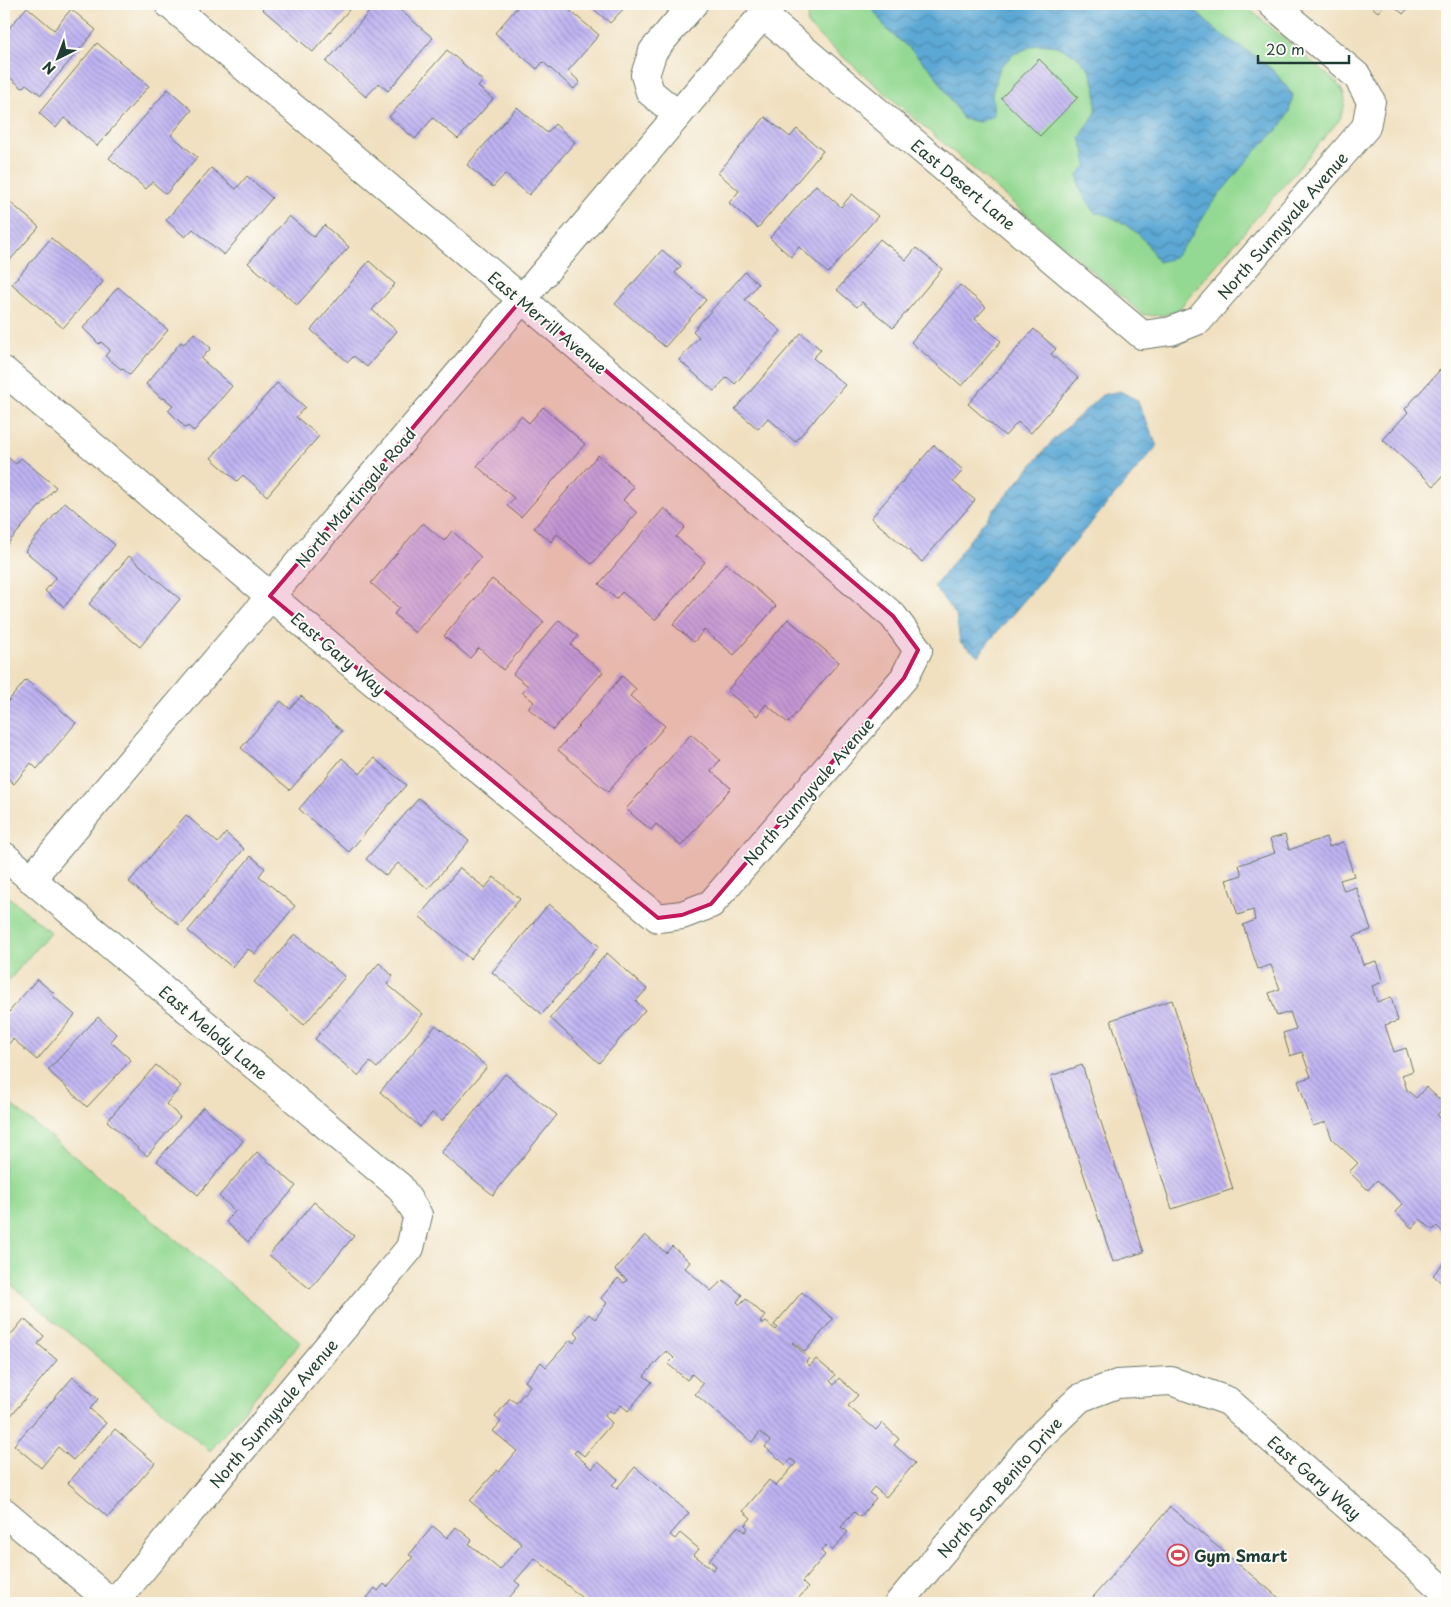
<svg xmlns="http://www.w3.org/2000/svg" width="1451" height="1607" font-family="'Playpen Sans',sans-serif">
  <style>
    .park { fill: #94d993; stroke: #5a8b64 }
    .water { fill: url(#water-waves); stroke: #3e7284 }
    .building { fill: url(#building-back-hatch); fill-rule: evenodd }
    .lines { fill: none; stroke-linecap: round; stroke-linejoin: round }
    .minor-casing { stroke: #687665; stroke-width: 30 }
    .minor { stroke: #fff; stroke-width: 28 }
    .marked { fill: #c2185b; fill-opacity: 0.2; stroke: #c2185b; stroke-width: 4; stroke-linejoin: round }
    .labels { text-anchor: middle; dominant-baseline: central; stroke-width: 4; stroke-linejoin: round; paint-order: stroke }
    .street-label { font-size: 16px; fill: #1f3d34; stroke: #fdfcf7 }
    .poi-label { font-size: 16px; font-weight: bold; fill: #1f3d34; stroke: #fdfcf7; text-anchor: start }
  </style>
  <defs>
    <pattern id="water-waves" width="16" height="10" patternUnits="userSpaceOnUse" patternTransform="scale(1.25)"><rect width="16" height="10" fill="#5ca8d5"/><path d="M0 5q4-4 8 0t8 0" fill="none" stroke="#4b8aae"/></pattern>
    <pattern id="building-back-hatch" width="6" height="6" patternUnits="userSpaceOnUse" patternTransform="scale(1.25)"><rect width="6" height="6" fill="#bfb3f2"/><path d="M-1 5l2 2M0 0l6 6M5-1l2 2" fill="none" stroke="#9b93c5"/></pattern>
  </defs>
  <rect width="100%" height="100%" fill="#fdfcf7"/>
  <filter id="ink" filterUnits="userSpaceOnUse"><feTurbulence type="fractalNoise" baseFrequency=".02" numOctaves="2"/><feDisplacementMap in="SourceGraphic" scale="10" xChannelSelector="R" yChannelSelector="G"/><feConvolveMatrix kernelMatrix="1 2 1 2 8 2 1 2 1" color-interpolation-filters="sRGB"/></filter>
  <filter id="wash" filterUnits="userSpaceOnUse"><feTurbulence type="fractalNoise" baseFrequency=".0096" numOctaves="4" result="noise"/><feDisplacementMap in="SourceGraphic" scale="20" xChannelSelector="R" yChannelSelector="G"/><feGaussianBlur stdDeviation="1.12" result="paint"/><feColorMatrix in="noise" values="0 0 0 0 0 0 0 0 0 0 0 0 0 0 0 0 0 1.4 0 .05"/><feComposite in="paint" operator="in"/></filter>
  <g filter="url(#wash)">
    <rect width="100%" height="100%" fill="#f0e0c0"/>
    <g class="park">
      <path d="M809 4H1243L1337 83C1348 98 1346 102 1340 119L1178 310C1165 316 1156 317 1142 314L821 38 807 24Z"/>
      <polygon points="4,893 50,932 4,986"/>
      <polygon points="4,1099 301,1342 210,1451 4,1279"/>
    </g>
    <g class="water">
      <path d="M875 4H1188L1215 30 1255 56 1274 71 1293 95 1289 112 1281 126 1251 156 1213 202 1191 237 1174 258 1158 262C1146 241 1140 232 1117 220 1109 216 1104 213 1095 213L1080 189 1078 175 1087 165 1084 149 1080 138 1096 112V91L1090 70 1075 55 1057 46 1038 44 1014 54 1000 67 992 94 994 115 979 122 963 119 934 73 908 47 888 31 874 11Z"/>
      <polygon points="1120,391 1137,400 1157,446 985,646 979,656 960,642 956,615 934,587 981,525 1054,439 1102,395"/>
    </g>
    <g id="blocks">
      <g class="building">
        <polygon points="266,4 354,4 313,52 262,9"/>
        <polygon points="376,4 393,4 433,38 388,91 379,83 366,97 326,62"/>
        <polygon points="520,4 562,4 599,35 568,71 580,82 574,89 543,62 537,69 495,33"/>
        <polygon points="588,4 628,4 610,23"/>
        <polygon points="1368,4 1385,4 1378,12"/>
        <polygon points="1392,4 1412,4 1403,14"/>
        <polygon points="27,7 54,30 71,9 96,30 41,95 26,84 22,88 4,72 4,62 6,59 4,57 4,34"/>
        <polygon points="97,43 149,86 97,146 64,118 56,128 39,113"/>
        <polygon points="447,50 483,81 478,87 493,99 458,139 433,118 415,139 389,117"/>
        <polygon points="1039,59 1078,97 1040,136 1001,98"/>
        <polygon points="168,89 192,110 171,135 197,157 166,194 152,182 146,189 109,158"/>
        <polygon points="517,107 547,133 555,124 575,142 529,195 505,174 493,187 467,165"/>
        <polygon points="765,117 790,137 797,129 823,151 758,228 729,203 739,191 718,173"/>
        <polygon points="211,168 236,189 247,176 272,198 224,255 193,229 185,237 166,220"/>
        <polygon points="816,185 841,207 852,194 878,216 828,273 799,247 791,257 770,238"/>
        <polygon points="4,197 39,227 4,267"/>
        <polygon points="289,216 314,237 324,225 349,247 297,305 248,263"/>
        <polygon points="51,238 103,282 63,328 12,284"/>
        <polygon points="880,239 906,260 916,248 942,269 893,328 862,302 857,307 837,290"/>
        <polygon points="662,250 681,266 675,273 706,300 665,347 615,304"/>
        <polygon points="369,261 395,284 372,310 397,331 367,367 354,356 348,362 311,330"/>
        <polygon points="745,272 758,284 745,300 781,331 735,384 727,377 714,391 679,360 699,337 693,331"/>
        <polygon points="960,285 986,307 975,319 1001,341 962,386 911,342"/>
        <polygon points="118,287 168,330 130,375 122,368 121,369 105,356 110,350 101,342 99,344 83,328"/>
        <polygon points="1034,329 1056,349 1051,354 1078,378 1031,433 1018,422 1005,436 968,404"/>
        <polygon points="194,333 211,348 201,359 232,386 194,431 188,426 186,428 168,410 173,405 164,398 162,399 146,384 181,342 184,344"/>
        <polygon points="801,333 821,350 813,358 845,385 795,442 768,418 758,429 735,409"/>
        <polygon points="1447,362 1447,471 1434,486 1383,440 1408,412 1405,409"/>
        <polygon points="277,383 305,407 296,417 319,436 267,496 243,475 237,481 211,458"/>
        <polygon points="543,407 585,444 521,517 507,506 514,498 477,466 521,416 529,423"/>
        <polygon points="934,445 963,470 953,482 975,500 922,562 871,518"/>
        <polygon points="4,454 16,464 21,458 56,487 4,548"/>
        <polygon points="598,455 634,487 623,500 637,513 592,564 557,534 551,542 534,528"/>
        <polygon points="65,502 115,545 64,607 45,591 56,577 25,551"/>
        <polygon points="664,508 685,527 676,537 705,562 655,620 622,592 616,599 599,584"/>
        <polygon points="423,523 444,541 452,531 481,557 415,633 394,614 399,608 371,583"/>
        <polygon points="129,556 180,599 140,647 89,604"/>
        <polygon points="726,563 776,606 734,655 704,630 694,642 673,625"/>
        <polygon points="492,579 544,622 503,670 479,648 470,658 444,636"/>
        <polygon points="788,619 839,662 788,723 766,704 757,716 727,691"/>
        <polygon points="559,620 578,636 571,645 603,672 553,730 528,708 534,702 522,692 528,686 513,674"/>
        <polygon points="622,676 636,689 630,696 665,726 608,792 558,750"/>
        <polygon points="26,680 76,723 37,769 31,763 14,784 4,775 4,706"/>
        <polygon points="301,696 342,731 290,790 241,748 281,701 290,709"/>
        <polygon points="691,734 720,760 711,771 731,788 681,846 656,824 651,830 626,809"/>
        <polygon points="342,758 360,774 374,758 406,785 349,852 299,809"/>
        <polygon points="419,798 469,841 428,889 398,863 386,876 366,859"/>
        <polygon points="186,815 218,843 226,833 244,849 179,925 129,882"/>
        <polygon points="1285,835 1289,850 1326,837 1329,847 1343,842 1354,876 1340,880 1344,891 1356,887 1371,930 1354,936 1363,965 1376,961 1383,982 1372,986 1377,1002 1391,997 1398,1021 1385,1025 1394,1052 1406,1048 1413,1071 1402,1075 1407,1090 1416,1098 1426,1087 1446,1105 1437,1115 1447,1124 1447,1233 1446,1235 1437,1226 1433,1230 1420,1219 1412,1228 1395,1212 1403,1204 1377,1180 1368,1190 1349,1172 1358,1163 1332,1139 1326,1122 1313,1126 1298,1081 1311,1077 1302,1052 1290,1056 1283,1033 1296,1029 1290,1012 1277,1016 1269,993 1280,989 1271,965 1258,969 1243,925 1255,920 1253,910 1238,915 1226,880 1242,875 1239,865 1275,853 1270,839"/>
        <polygon points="251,856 265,868 259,876 295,906 255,954 248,949 232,967 188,931"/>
        <polygon points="460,868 485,888 494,877 520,899 470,959 419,916"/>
        <polygon points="549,904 599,946 542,1014 492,972"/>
        <polygon points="295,934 345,977 304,1025 254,982"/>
        <polygon points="607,953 647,989 636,1001 645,1010 599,1063 550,1018"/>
        <polygon points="379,963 393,976 387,984 423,1014 377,1068 370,1062 358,1076 315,1039"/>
        <polygon points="37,979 55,994 53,996 75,1015 37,1060 13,1039 5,1048 4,1047 4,1018"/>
        <polygon points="1172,1000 1233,1189 1172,1209 1111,1020"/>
        <polygon points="98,1017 116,1034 110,1041 131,1060 87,1107 48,1070"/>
        <polygon points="436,1025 487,1067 442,1121 432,1113 420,1127 380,1092"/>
        <polygon points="156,1065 181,1086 166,1104 180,1117 147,1156 107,1121"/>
        <polygon points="1082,1065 1144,1252 1113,1262 1051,1076"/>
        <polygon points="505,1074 557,1115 493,1195 441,1153"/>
        <polygon points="203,1107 243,1141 198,1195 157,1161"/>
        <polygon points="257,1152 296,1186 248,1242 226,1222 235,1211 219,1196"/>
        <polygon points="314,1202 354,1236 310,1289 269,1255"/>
        <path d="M645 1235 666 1253 672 1246 690 1262 685 1268 711 1291 723 1280 742 1295 737 1302 740 1305 746 1299 765 1316 760 1322 763 1324 766 1322 776 1330 778 1328 774 1325 802 1292 833 1319 805 1352 793 1342 792 1343 809 1358 806 1362 810 1366 816 1359 835 1375 830 1381 834 1385 839 1378 858 1395 848 1406 876 1430 882 1423 899 1439 894 1445 915 1463 886 1497 874 1487 869 1493 876 1498 860 1517 854 1512 841 1527 848 1532 832 1551 826 1545 821 1551 825 1555 802 1582 808 1588 794 1603H588L535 1558 515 1581 520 1585 509 1598 515 1603H363L375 1588 378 1591 384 1584 387 1587 413 1557 409 1555 433 1526 447 1538 456 1527 472 1540 469 1544 500 1570 522 1544 470 1501 497 1470 499 1472 517 1451 493 1431 501 1422 495 1417 510 1398 516 1403 530 1386 525 1381 541 1362 546 1367 570 1340 574 1343 579 1337 574 1332 589 1314 595 1319 607 1303 601 1298 618 1278 624 1283 627 1280 615 1270ZM666 1351 674 1358 668 1364 687 1380 692 1374 703 1384 695 1394 752 1442 760 1432 770 1441 765 1447 786 1465 791 1459 796 1463 776 1486 769 1480 743 1511 751 1518 745 1525 748 1528 745 1532 738 1526 709 1560 716 1566 713 1570 694 1555 699 1549 680 1533 675 1539 670 1535 689 1513 635 1467 617 1488 612 1485 618 1479 598 1462 592 1469 574 1453 577 1450 584 1456 612 1423 605 1416 609 1410 613 1413 621 1405 628 1411 652 1382 644 1376Z"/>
        <polygon points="1447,1259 1447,1288 1433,1275"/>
        <polygon points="24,1319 44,1336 38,1344 57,1360 4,1424 4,1343"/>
        <polygon points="73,1377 98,1399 90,1409 106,1423 73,1460 58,1447 41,1468 14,1445"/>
        <polygon points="115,1429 155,1463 108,1517 68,1483"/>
        <polygon points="1170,1507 1285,1603 1088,1603"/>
        <polygon points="4,1594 15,1603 4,1603"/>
      </g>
    </g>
  </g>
  <g filter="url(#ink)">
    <use href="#blocks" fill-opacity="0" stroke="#687665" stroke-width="1"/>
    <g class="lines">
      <g class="minor-casing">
        <g id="minor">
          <polyline points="763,15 1142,335 1171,331 1199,320 1366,127 1371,101 1357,76 1272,4"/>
          <polyline points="678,115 650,92 645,75 653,51 693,4"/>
          <polyline points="4,371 270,596 658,918 682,915 711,904 904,678 918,650 893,616 522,299 169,4"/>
          <polyline points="4,856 400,1187 418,1215 410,1248 114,1603"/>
          <polyline points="31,879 772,4"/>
          <polyline points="4,1512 112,1603"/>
          <polyline points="899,1603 1035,1441 1080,1398 1117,1384 1171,1381 1228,1401 1447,1593"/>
        </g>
      </g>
      <use href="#minor" class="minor"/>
    </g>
  </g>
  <path class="marked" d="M522 299 893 616 918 650 904 678 711 904 682 915 658 918 270 596Z"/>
  <defs>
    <g id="stadium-ring" transform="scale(1.125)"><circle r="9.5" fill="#fdfcf7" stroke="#d1495b" stroke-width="1.5"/><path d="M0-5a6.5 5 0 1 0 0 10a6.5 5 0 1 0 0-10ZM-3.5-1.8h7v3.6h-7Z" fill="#d1495b"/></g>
  </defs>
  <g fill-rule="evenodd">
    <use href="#stadium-ring" x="1178" y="1555"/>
  </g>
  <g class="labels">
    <g class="street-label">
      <text transform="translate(964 184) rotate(40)">East Desert Lane</text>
      <text transform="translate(1282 225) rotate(-49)">North Sunnyvale Avenue</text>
      <text transform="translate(548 322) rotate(40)">East Merrill Avenue</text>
      <text transform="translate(355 497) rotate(-50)">North Martingale Road</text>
      <text transform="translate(339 653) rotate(40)">East Gary Way</text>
      <text transform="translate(808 791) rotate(-49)">North Sunnyvale Avenue</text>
      <text transform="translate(214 1032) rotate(40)">East Melody Lane</text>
      <text transform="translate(273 1413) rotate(-50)">North Sunnyvale Avenue</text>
      <text transform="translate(1315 1477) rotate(41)">East Gary Way</text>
      <text transform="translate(999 1487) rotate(-49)">North San Benito Drive</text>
    </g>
    <g class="poi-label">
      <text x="1194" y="1555">Gym Smart</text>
    </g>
  </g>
  <rect width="1451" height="1607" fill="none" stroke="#fdfcf7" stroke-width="20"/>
  <g transform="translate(58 58) rotate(222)" stroke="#fdfcf7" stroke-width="4" paint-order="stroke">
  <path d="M0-4L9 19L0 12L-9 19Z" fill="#1f3d34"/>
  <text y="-8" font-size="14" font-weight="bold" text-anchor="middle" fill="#1f3d34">N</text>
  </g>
  <path d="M1258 55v8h91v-8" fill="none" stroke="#1f3d34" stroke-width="2.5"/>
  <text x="1266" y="55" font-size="15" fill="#1f3d34" stroke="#fdfcf7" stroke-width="4" paint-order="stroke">20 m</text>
</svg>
